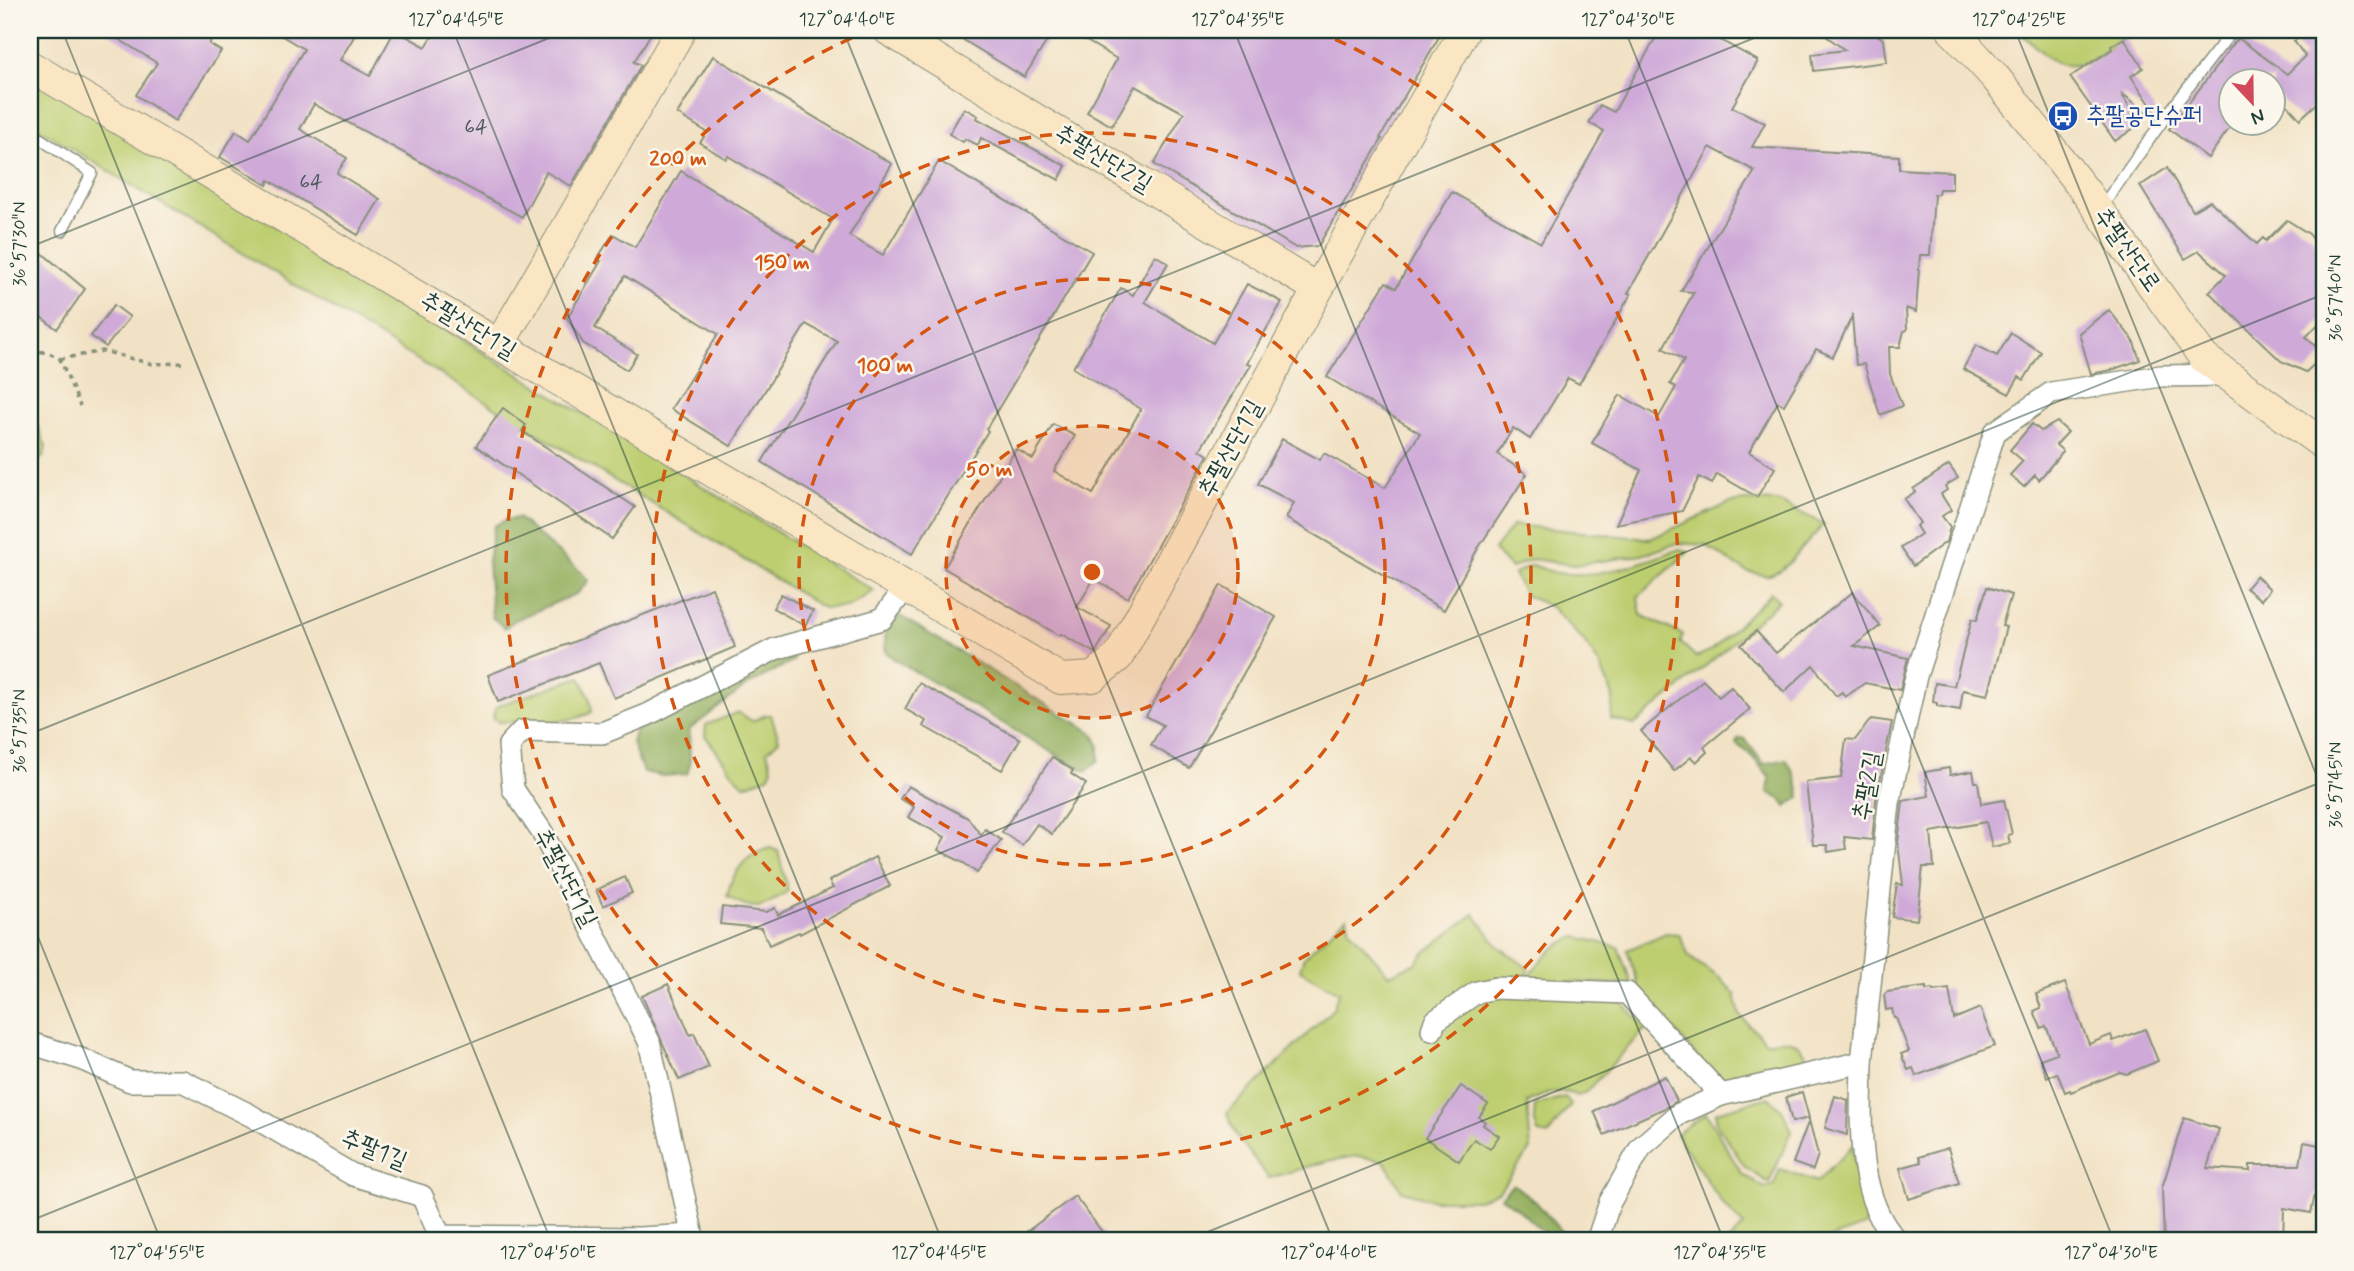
<svg xmlns="http://www.w3.org/2000/svg" width="2354" height="1271" font-family="Mynerve,'Poor Story',sans-serif">
  <style>
    .green { fill: #bdce70; stroke: #6e8652; stroke-width: 2 }
    .forest { fill: #96b162; stroke: #5a774b; stroke-width: 2 }
    .building { fill: #cfaad8 }
    .lines { fill: none; stroke-linecap: round; stroke-linejoin: round }
    .lane-casing { stroke: #88907c; stroke-width: 13 }
    .street-casing { stroke: #88907c; stroke-width: 24 }
    .secondary-casing { stroke: #88907c; stroke-width: 32 }
    .path { stroke: #88907c; stroke-width: 3.5; stroke-dasharray: 5 5; stroke-linecap: butt }
    .lane { stroke: #fff; stroke-width: 10 }
    .street { stroke: #fff; stroke-width: 21 }
    .secondary { stroke: #fbe6c4; stroke-width: 30 }
    .ticks { fill: none; stroke: #1f3d34; stroke-width: 2; stroke-opacity: 0.45 }
    .ring { fill: none; stroke: #d45610; stroke-width: 3.5; stroke-dasharray: 12 9 }
    .labels { text-anchor: middle; dominant-baseline: central; stroke-width: 5; stroke-linejoin: round; paint-order: stroke }
    .number-label { font-size: 21px; fill: #4b585d }
    .transit-label { font-size: 24px; fill: #164399; stroke: #fbf7ec; text-anchor: start }
    .street-label { font-size: 24px; fill: #1f3d34; stroke: #fbf7ec }
    .centre { fill: #d45610; stroke: #fbf7ec; stroke-width: 3.5 }
    .ring-label { font-size: 21px; text-anchor: middle; font-weight: bold; fill: #d45610; stroke: #fbf7ec; stroke-width: 5; stroke-linejoin: round; paint-order: stroke }
    .neatline { fill: none; stroke: #1f3d34; stroke-width: 2.5 }
    .ticks-label { font-size: 18px; text-anchor: middle; fill: #1f3d34 }
  </style>
  <rect width="100%" height="100%" fill="#fbf7ec"/>
  <filter id="ink" filterUnits="userSpaceOnUse"><feTurbulence type="fractalNoise" baseFrequency=".0143" numOctaves="2"/><feDisplacementMap in="SourceGraphic" scale="14" xChannelSelector="R" yChannelSelector="G"/><feConvolveMatrix kernelMatrix="1 2 1 2 8 2 1 2 1" color-interpolation-filters="sRGB"/></filter>
  <filter id="wash" filterUnits="userSpaceOnUse"><feTurbulence type="fractalNoise" baseFrequency=".00686" numOctaves="4" result="noise"/><feDisplacementMap in="SourceGraphic" scale="28" xChannelSelector="R" yChannelSelector="G"/><feGaussianBlur stdDeviation="1.57" result="paint"/><feColorMatrix in="noise" values="0 0 0 0 0 0 0 0 0 0 0 0 0 0 0 0 0 1.4 0 .05"/><feComposite in="paint" operator="in"/></filter>
  <g filter="url(#wash)">
    <rect width="100%" height="100%" fill="#f2e2c5"/>
    <g class="green">
      <path d="M2017 30H2133C2113 45 2088 72 2060 64 2048 61 2027 38 2017 30Z"/>
      <polygon points="30,76 874,591 847,607 823,608 30,123"/>
      <polygon points="30,420 37,424 46,447 43,457 30,468"/>
      <polygon points="1744,501 1778,502 1824,524 1789,563 1780,571 1767,576 1746,571 1705,545 1678,543 1642,555 1574,565 1532,559 1511,568 1494,550 1513,525 1650,539 1730,503"/>
      <path d="M1680 549 1688 552 1638 597 1641 615 1683 635 1680 642 1696 657 1712 650 1771 593 1779 601 1708 664 1634 725 1611 719 1613 696 1601 667 1584 641 1551 607 1525 595 1514 574 1531 565C1539 567 1548 571 1557 573 1599 579 1642 563 1680 549Z"/>
      <path d="M580 677 590 698 592 712C565 726 528 721 498 722L493 717 495 709 499 705Z"/>
      <path d="M738 712 752 721 766 715H771L779 740 767 751 772 768 768 777 744 785C729 772 719 752 705 736L706 725Z"/>
      <path d="M770 848 778 851 788 891C761 908 757 914 727 896 732 873 746 853 770 848Z"/>
      <path d="M1474 914 1498 946 1529 969 1524 983 1621 1002 1646 1028 1586 1092 1577 1096C1558 1087 1546 1094 1527 1102L1531 1149 1499 1191 1478 1200H1434L1402 1191 1384 1161 1358 1156 1327 1161 1269 1178 1236 1135 1227 1113 1333 1009 1339 992 1300 970 1304 957 1347 917 1350 930 1389 975 1416 963 1425 952Z"/>
      <path d="M1666 933 1679 934 1689 957 1721 979 1735 994 1740 1016 1766 1042C1793 1036 1794 1040 1811 1060L1731 1080 1713 1075 1638 989 1637 979 1627 950Z"/>
      <path d="M1577 937 1618 947 1632 985 1528 980C1538 960 1556 942 1577 937Z"/>
      <polygon points="1565,1097 1571,1104 1548,1135 1538,1133 1534,1119 1535,1105"/>
      <polygon points="1769,1097 1783,1111 1792,1131 1769,1183 1746,1168 1716,1123 1716,1112"/>
      <polygon points="1706,1113 1742,1174 1765,1188 1774,1185 1780,1169 1817,1182 1852,1146 1867,1225 1822,1241 1728,1241 1744,1226 1722,1203 1676,1134"/>
    </g>
    <g class="forest">
      <polygon points="30,500 39,508 38,537 30,543"/>
      <polygon points="518,518 582,573 588,581 578,593 515,620 505,628 492,617 488,561 494,526 506,520"/>
      <path d="M900 616 1093 733 1099 745V760L1087 771 1077 767 894 659 886 652C883 635 886 627 900 616Z"/>
      <polygon points="793,653 794,660 746,686 689,730 690,765 687,774 663,776 643,772 632,743 636,729 753,668"/>
      <path d="M1744 738 1764 764 1786 759C1793 769 1799 785 1800 797L1786 807 1782 800 1768 792 1770 777 1749 753 1736 744 1738 739Z"/>
      <polygon points="1513,1184 1536,1202 1569,1241 1553,1241 1517,1208 1501,1197"/>
    </g>
    <g id="blocks">
      <g class="building">
        <polygon points="104,30 218,30 209,44 221,51 175,121 136,95 157,63"/>
        <polygon points="272,30 358,30 340,60 370,76 395,30 426,47 436,30 653,30 634,62 641,65 571,186 546,172 522,217 314,104 300,129 347,158 337,173 380,199 358,235 269,180 267,185 220,157 236,131 250,140 304,49"/>
        <polygon points="947,30 1054,30 1024,77"/>
        <polygon points="1068,30 1443,30 1380,138 1382,139 1318,246 1296,248 1154,164 1184,113 1135,86 1112,126 1087,112 1117,59"/>
        <polygon points="1660,30 1702,30 1758,61 1732,107 1765,123 1752,147 1899,156 1899,169 1952,172 1952,189 1939,189 1938,194 1934,194 1930,255 1920,255 1916,312 1906,308 1907,330 1904,331 1900,347 1889,347 1890,374 1902,406 1880,415 1864,364 1856,365 1852,316 1833,357 1816,349 1784,405 1778,402 1749,452 1775,468 1757,497 1717,474 1712,484 1699,477 1682,511 1616,524 1641,470 1592,443 1620,395 1659,417 1676,387 1670,384 1684,360 1663,348 1694,292 1681,291 1755,171 1710,147 1628,293 1631,294 1579,384 1568,378 1530,439 1513,428 1497,454 1527,474 1477,550 1444,610 1286,518 1294,503 1258,484 1282,439 1320,460 1324,453 1385,488 1420,433 1327,377 1386,282 1396,288 1452,192 1541,243 1604,131 1589,123 1600,105 1614,112"/>
        <polygon points="1818,30 1871,30 1884,40 1887,62 1814,71 1812,54 1845,50"/>
        <polygon points="2311,30 2324,30 2324,97 2300,119 2273,89 2273,80 2231,80 2231,126 2208,158 2169,129 2238,38 2287,74 2305,56 2294,41"/>
        <polygon points="2124,38 2143,68 2131,76 2157,114 2155,118 2121,93 2133,113 2130,116 2137,126 2115,141 2070,77 2112,49 2111,46"/>
        <polygon points="713,56 892,164 849,236 883,255 939,161 1092,252 986,429 988,431 912,554 762,462 837,341 806,324 731,446 671,409 718,334 625,276 595,328 637,354 627,370 583,343 567,318 601,261 597,259 613,234 635,247 681,171 814,252 833,219 728,156 726,159 700,143 707,132 677,114"/>
        <polygon points="964,108 978,116 976,118 1066,166 1059,180 981,138 978,145 965,139 963,142 949,134"/>
        <polygon points="2167,168 2193,211 2210,201 2257,244 2263,238 2266,241 2287,220 2309,234 2324,253 2324,318 2306,337 2324,355 2306,372 2281,361 2209,292 2226,275 2199,251 2185,259 2140,186"/>
        <polygon points="30,243 85,289 57,329 30,309"/>
        <polygon points="1155,255 1168,263 1145,302 1213,343 1247,284 1282,302 1247,363 1251,365 1200,450 1208,455 1128,598 1094,579 1077,607 1111,626 1095,653 1061,634 1060,636 944,568 1016,449 1033,459 1053,424 1075,436 1054,471 1093,494 1141,409 1073,368 1121,288 1133,295"/>
        <polygon points="114,305 130,317 106,347 91,336"/>
        <polygon points="2109,310 2133,340 2140,360 2111,370 2091,374 2079,333"/>
        <polygon points="2011,333 2041,352 2024,380 2019,377 2009,394 1963,369 1976,345 1997,356"/>
        <polygon points="503,408 526,425 522,431 635,507 612,539 476,446"/>
        <polygon points="2057,422 2068,432 2056,445 2063,451 2039,480 2035,475 2024,487 2010,475 2023,461 2010,450 2032,424 2041,431"/>
        <polygon points="1949,465 1958,478 1945,486 1947,490 1941,494 1951,510 1942,516 1950,527 1946,542 1913,566 1901,548 1921,534 1916,526 1920,523 1904,499 1915,492 1913,489"/>
        <polygon points="2256,576 2270,589 2261,600 2246,588"/>
        <polygon points="1221,585 1276,617 1189,768 1151,745 1163,725 1146,716"/>
        <polygon points="1987,587 2011,595 2002,626 2006,627 1988,695 1963,690 1960,710 1937,706 1937,703 1933,702 1935,683 1954,686 1972,619 1977,620"/>
        <polygon points="712,588 735,647 614,698 599,663 498,702 488,675"/>
        <polygon points="1853,592 1880,626 1854,646 1908,658 1900,690 1865,683 1845,697 1842,692 1836,696 1813,665 1784,692 1741,645 1756,631 1776,653"/>
        <polygon points="781,594 813,611 805,626 773,608"/>
        <polygon points="1703,680 1719,697 1731,687 1750,709 1704,747 1707,752 1696,762 1691,757 1674,771 1641,731"/>
        <polygon points="919,683 1020,739 1002,770 923,726 926,721 905,709"/>
        <polygon points="1871,719 1892,722 1876,800 1872,840 1844,837 1846,849 1828,852 1827,845 1813,845 1806,782 1841,778 1846,739 1855,740"/>
        <polygon points="1052,757 1073,770 1071,774 1086,784 1052,834 1037,824 1022,845 1002,832"/>
        <polygon points="1949,768 1950,775 1973,771 1975,782 1978,782 1981,804 2004,800 2012,834 2008,835 2010,843 1992,847 1986,822 1931,832 1934,867 1923,867 1917,920 1892,917 1897,884 1903,885 1898,843 1903,801 1929,796 1925,772"/>
        <polygon points="908,786 968,818 981,835 985,829 1001,840 977,873 964,863 938,850 945,837 908,817 914,807 900,799"/>
        <polygon points="875,857 890,886 800,934 799,932 769,945 761,928 720,924 722,907 766,912 775,908 778,915 833,888 829,881"/>
        <polygon points="625,877 632,893 603,906 596,890"/>
        <polygon points="2065,983 2089,1044 2111,1035 2113,1041 2145,1029 2158,1061 2127,1074 2120,1072 2071,1092 2070,1090 2065,1092 2057,1073 2047,1077 2040,1059 2057,1053 2046,1026 2041,1028 2034,1011 2041,1008 2036,994"/>
        <polygon points="668,984 690,1035 694,1033 709,1067 679,1080 642,996"/>
        <polygon points="1926,987 1926,990 1932,989 1933,991 1949,989 1954,1019 1980,1008 1995,1046 1916,1076 1913,1068 1908,1070 1901,1054 1909,1051 1896,1018 1894,1018 1892,1009 1886,1010 1884,995 1887,992"/>
        <polygon points="1665,1076 1677,1101 1667,1107 1604,1135 1594,1111"/>
        <polygon points="1461,1086 1488,1104 1479,1117 1485,1122 1483,1125 1499,1136 1490,1149 1474,1139 1459,1161 1425,1138"/>
        <polygon points="1802,1092 1809,1118 1792,1122 1786,1097"/>
        <polygon points="1835,1096 1848,1100 1847,1135 1825,1128"/>
        <polygon points="2184,1118 2219,1129 2207,1168 2250,1171 2250,1165 2300,1165 2304,1142 2324,1146 2324,1194 2315,1193 2311,1213 2284,1208 2283,1241 2164,1241 2162,1188"/>
        <polygon points="1809,1120 1818,1155 1813,1170 1793,1163"/>
        <polygon points="1948,1148 1959,1183 1909,1199 1900,1168 1921,1162 1919,1157"/>
        <polygon points="1075,1196 1109,1241 1014,1241"/>
      </g>
    </g>
  </g>
  <g filter="url(#ink)">
    <use href="#blocks" fill-opacity="0" stroke="#88907c" stroke-width="2"/>
    <g class="lines">
      <g class="lane-casing">
        <g id="lane">
          <polyline points="30,132 92,173 62,231"/>
          <polyline points="2101,208 2166,116 2233,30"/>
        </g>
      </g>
      <g class="street-casing">
        <g id="street">
          <polyline points="1432,1030 1435,1021 1477,992 1496,988 1627,993 1721,1095"/>
          <polyline points="30,1043 81,1059 130,1081 182,1081 250,1115 353,1175 422,1196 440,1236 640,1238 692,1235"/>
          <path d="M1862 1062C1861 1119 1855 1197 1897 1241"/>
          <polyline points="694,1241 649,1041 542,832 513,789 509,745 522,731 602,733 647,715 775,649 882,619 907,586"/>
          <polyline points="1597,1241 1610,1202 1641,1147 1679,1114 1721,1095 1862,1062 1889,803 1916,676 1995,432 2051,393 2161,376 2228,375"/>
        </g>
      </g>
      <g class="secondary-casing">
        <g id="secondary">
          <polyline points="888,30 1318,289"/>
          <polyline points="1952,30 1995,77 2085,191 2204,358 2324,445"/>
          <polyline points="30,66 1061,679 1093,677 1118,657 1318,289 1465,30"/>
          <polyline points="499,345 681,30"/>
        </g>
      </g>
      <g class="path">
        <polyline points="30,350 49,353 60,359 80,406"/>
        <polyline points="60,359 103,351 152,364 182,363"/>
      </g>
      <use href="#lane" class="lane"/>
      <use href="#street" class="street"/>
      <use href="#secondary" class="secondary"/>
    </g>
  </g>
  <path class="ticks" d="M62 30 551 1241M453 30 942 1241M843 30 1333 1241M1234 30 1724 1241M1625 30 2114 1241M2015 30 2324 794M30 247 569 30M30 734 1774 30M30 917 161 1241M30 1221 2324 294M1185 1241 2324 781"/>
  <circle cx="1092" cy="572" r="146" fill="#d45610" fill-opacity=".12"/>
  <g class="ring">
    <circle cx="1092" cy="572" r="146"/>
    <circle cx="1092" cy="572" r="293"/>
    <circle cx="1092" cy="572" r="439"/>
    <path d="M1316 31A586 586 0 1 1 868 31"/>
  </g>
  <defs>
    <g id="bus-disc" transform="scale(1.575)"><circle r="9.5" fill="#1a4fb4" stroke="#fbf7ec"/><path d="M-5-6H5V4H4V6H2V4H-2V6H-4V4H-5ZM-3.5-4V0h7V-4ZM-3.5 1.2v1.5H-2V1.2ZM2 1.2v1.5H3.5V1.2Z" fill="#fff"/></g>
  </defs>
  <g fill-rule="evenodd">
    <use href="#bus-disc" x="2063" y="116"/>
  </g>
  <g class="labels">
    <g class="number-label">
      <text x="476" y="127">64</text>
      <text x="311" y="182">64</text>
    </g>
    <g class="transit-label">
      <text x="2086" y="116">추팔공단슈퍼</text>
    </g>
    <g class="street-label">
      <text transform="translate(1103 159) rotate(31)">추팔산단2길</text>
      <text transform="translate(2127 250) rotate(55)">추팔산단로</text>
      <text transform="translate(468 326) rotate(31)">추팔산단1길</text>
      <text transform="translate(1231 449) rotate(-61)">추팔산단1길</text>
      <text transform="translate(1868 786) rotate(-80)">추팔2길</text>
      <text transform="translate(565 878) rotate(62)">추팔산단1길</text>
      <text transform="translate(374 1150) rotate(22)">추팔1길</text>
    </g>
  </g>
  <circle cx="1092" cy="572" r="10" class="centre"/>
  <g class="ring-label">
    <text x="678" y="165">200 m</text>
    <text x="782" y="269">150 m</text>
    <text x="885" y="372">100 m</text>
    <text x="989" y="476">50 m</text>
  </g>
  <rect width="2354" height="1271" fill="none" stroke="#fbf7ec" stroke-width="77"/>
  <g transform="translate(2252 102) rotate(158)"><circle r="33" fill="#fbf7ec" stroke="#a3ada2" stroke-width="2"/>
  <path d="M0-5L12 26L0 18L-12 26Z" fill="#d1495b"/>
  <text y="-10" font-size="19" font-weight="bold" text-anchor="middle" fill="#1f3d34">N</text>
  </g>
  <rect x="38" y="38" width="2278" height="1194" class="neatline"/>
  <g class="ticks-label">
    <text x="456" y="25">127°04'45"E</text>
    <text x="847" y="25">127°04'40"E</text>
    <text x="1238" y="25">127°04'35"E</text>
    <text x="1628" y="25">127°04'30"E</text>
    <text x="2019" y="25">127°04'25"E</text>
    <text transform="translate(19 244) rotate(-90)" y="6">36°57'30"N</text>
    <text transform="translate(2335 298) rotate(-90)" y="6">36°57'40"N</text>
    <text transform="translate(19 731) rotate(-90)" y="6">36°57'35"N</text>
    <text transform="translate(2335 785) rotate(-90)" y="6">36°57'45"N</text>
    <text x="157" y="1258">127°04'55"E</text>
    <text x="548" y="1258">127°04'50"E</text>
    <text x="939" y="1258">127°04'45"E</text>
    <text x="1329" y="1258">127°04'40"E</text>
    <text x="1720" y="1258">127°04'35"E</text>
    <text x="2111" y="1258">127°04'30"E</text>
  </g>
</svg>
